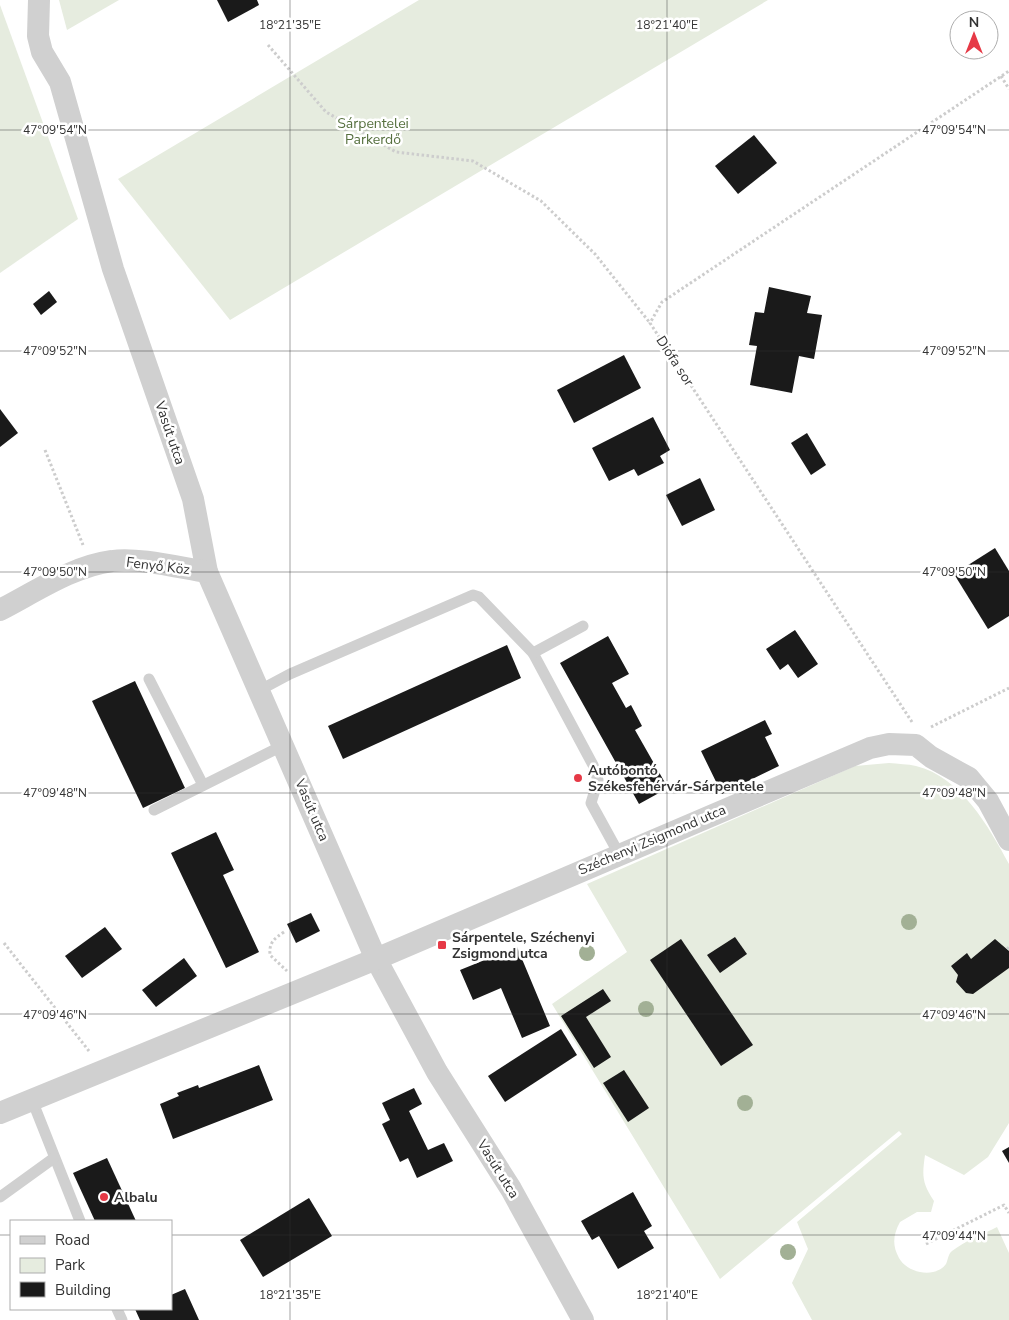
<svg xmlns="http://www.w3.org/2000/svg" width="1009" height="1320" font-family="'Nunito Sans',sans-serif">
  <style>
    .green { fill: #e6ecdf }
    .building { fill: #1a1a1a }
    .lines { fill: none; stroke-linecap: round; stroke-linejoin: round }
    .path { stroke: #cdcdcd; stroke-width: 3; stroke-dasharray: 2.5 2.5; stroke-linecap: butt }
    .lane { stroke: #d0d0d0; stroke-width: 11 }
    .street { stroke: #d0d0d0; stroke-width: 22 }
    .tree { fill: #a2b095 }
    .ticks { fill: none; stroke: #333; stroke-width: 1; stroke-opacity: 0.45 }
    .poi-dot { fill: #e63946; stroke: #fff; stroke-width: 2 }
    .labels { text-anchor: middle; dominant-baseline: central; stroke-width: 5; stroke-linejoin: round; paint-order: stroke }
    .park-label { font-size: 14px; fill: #56703f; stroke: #fff }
    .street-label { font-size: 14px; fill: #333; stroke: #fff }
    .poi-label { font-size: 14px; font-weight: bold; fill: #333; stroke: #fff; text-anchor: start }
    .ticks-label { font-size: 12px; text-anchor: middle; fill: #333; stroke: #fff; stroke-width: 5; stroke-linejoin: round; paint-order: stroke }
  </style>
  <rect width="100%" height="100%" fill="#fff"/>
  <g class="green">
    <polygon points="59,0 119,0 67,30"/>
    <polygon points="419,0 768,0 230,320 118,179"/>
    <polygon points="0,5 78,219 0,273"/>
    <path d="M889 763C898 764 908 764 916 766 961 777 989 827 1009 864V1123L988 1157 964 1175 925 1155C922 1176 922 1183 934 1201L931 1212H917L900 1222C893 1235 892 1245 899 1258 907 1273 935 1279 946 1264 948 1260 948 1254 952 1251 965 1241 983 1234 997 1227L1009 1253V1320H812L792 1283 808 1249 797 1222 902 1134 899 1131 720 1279 552 1004 627 952 587 884 855 766Z"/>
  </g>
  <g class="building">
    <polygon points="217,0 257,0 259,5 228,22"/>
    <polygon points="754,135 777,163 738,194 715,166"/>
    <polygon points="769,287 811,296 807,313 822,315 814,359 799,356 792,393 750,385 757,346 749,345 755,312 764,313"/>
    <polygon points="49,291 57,302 41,315 33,304"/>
    <polygon points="624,355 641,388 574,423 557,390"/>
    <polygon points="0,409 18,433 0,447"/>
    <polygon points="653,417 670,450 660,456 664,463 638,476 634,469 609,481 592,448"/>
    <polygon points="807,433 826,465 811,475 791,443"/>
    <polygon points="700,478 715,510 682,526 666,495"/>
    <polygon points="995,548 1009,571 1009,616 988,629 954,574"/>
    <polygon points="795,630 818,664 798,678 788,664 780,670 766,649"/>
    <polygon points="608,636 629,674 612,683 626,708 631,705 642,726 635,730 668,788 639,804 560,663"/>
    <polygon points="507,645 521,678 343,759 328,726"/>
    <polygon points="135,681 185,788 143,808 92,701"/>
    <polygon points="765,720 772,734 765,737 779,766 722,794 701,751"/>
    <polygon points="216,832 234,870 223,875 259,952 226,968 171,853"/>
    <polygon points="311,913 320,931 296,943 287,924"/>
    <polygon points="105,927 122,949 82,978 65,956"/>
    <polygon points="735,937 747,954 720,973 707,955"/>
    <polygon points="681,939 753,1045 721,1066 650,960"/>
    <polygon points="995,939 1009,951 1009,968 973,994 966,993 956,982 958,975 951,966 967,953 971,959"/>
    <polygon points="517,947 550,1026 522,1038 501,988 473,1000 460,970"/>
    <polygon points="184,958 197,976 156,1007 142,990"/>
    <polygon points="603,989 611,1001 586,1017 611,1057 594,1068 561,1016"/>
    <polygon points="561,1029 577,1055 505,1102 488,1076"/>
    <polygon points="259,1065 273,1100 173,1139 160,1104 179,1096 177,1093 198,1085 199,1088"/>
    <polygon points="624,1070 649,1108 628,1122 603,1083"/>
    <polygon points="414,1088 422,1104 409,1111 428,1150 444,1143 453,1161 417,1178 408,1158 400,1162 382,1124 390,1120 382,1103"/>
    <polygon points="1009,1147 1009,1163 1002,1151"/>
    <polygon points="107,1158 136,1221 95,1221 73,1173"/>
    <polygon points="633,1192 652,1226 644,1231 654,1248 618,1269 599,1236 592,1240 581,1221"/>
    <polygon points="309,1198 332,1236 263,1277 240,1240"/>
    <polygon points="185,1289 199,1320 140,1320 135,1309 171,1309 171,1295"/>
  </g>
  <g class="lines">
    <g class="path">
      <polyline points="268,45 326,112 396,152 473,161 541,201 595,254 650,323"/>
      <polyline points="1001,76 1009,89"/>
      <polyline points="45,450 83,545"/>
      <polyline points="912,722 650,323 662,302 1009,71"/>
      <polyline points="931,727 1009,688"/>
      <path d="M284 932C274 939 269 942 270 955L287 971"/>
      <polyline points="4,943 89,1051"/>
      <polyline points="1007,949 1009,947"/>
      <polyline points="926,1244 1004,1205 1009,1213"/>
    </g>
    <g class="lane">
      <polyline points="583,626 533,653 593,765 598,780 591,803 619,854"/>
      <polyline points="149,679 203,785"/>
      <polyline points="260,690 290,674 473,595 479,597 533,653"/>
      <polyline points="154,810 284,745"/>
      <polyline points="32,1100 80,1221"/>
      <polyline points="0,1197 54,1158"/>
      <polyline points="117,1309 122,1320"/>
    </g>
    <g class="street">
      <polyline points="39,0 38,36 42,52 60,82 113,269 193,499 207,572 376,959 437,1072 511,1189 583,1320"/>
      <path d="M0 610C35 592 73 566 112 561 138 557 181 568 207 572"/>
      <polyline points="0,1113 376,959 870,748 889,744 916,745 931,757 969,778 988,801 1009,840"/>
    </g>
  </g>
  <g class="tree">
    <circle cx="909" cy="922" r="8"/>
    <circle cx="587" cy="953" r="8"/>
    <circle cx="646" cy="1009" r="8"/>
    <circle cx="745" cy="1103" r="8"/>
    <circle cx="788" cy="1252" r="8"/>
  </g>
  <path class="ticks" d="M290 0V1320M667 0V1320M0 130H1009M0 351H1009M0 572H1009M0 793H1009M0 1014H1009M0 1235H11M171 1235H1009"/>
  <g class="poi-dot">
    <circle cx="578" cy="778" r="5"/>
    <rect x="437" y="940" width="10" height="10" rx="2.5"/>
    <circle cx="104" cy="1197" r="5"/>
  </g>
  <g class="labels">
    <g class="park-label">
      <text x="373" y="123">Sárpentelei<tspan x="373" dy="16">Parkerdő</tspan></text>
    </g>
    <g class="street-label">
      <text transform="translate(675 361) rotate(57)">Diófa sor</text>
      <text transform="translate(170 433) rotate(71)">Vasút utca</text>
      <text transform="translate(158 566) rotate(7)">Fenyő Köz</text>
      <text transform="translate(312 810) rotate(67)">Vasút utca</text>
      <text transform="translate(652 840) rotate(-23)">Széchenyi Zsigmond utca</text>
      <text transform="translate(498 1169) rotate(58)">Vasút utca</text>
    </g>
    <g class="poi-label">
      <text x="588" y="770">Autóbontó<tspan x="588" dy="16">Székesfehérvár-Sárpentele</tspan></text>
      <text x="452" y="937">Sárpentele, Széchenyi<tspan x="452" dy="16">Zsigmond utca</tspan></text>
      <text x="114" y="1197">Albalu</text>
    </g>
  </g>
  <g class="ticks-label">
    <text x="290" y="29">18°21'35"E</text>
    <text x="667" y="29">18°21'40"E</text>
    <text x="55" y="134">47°09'54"N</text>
    <text x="954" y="134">47°09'54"N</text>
    <text x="55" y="355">47°09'52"N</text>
    <text x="954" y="355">47°09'52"N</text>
    <text x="55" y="576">47°09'50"N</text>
    <text x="954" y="576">47°09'50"N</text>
    <text x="55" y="797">47°09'48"N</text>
    <text x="954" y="797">47°09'48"N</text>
    <text x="55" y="1019">47°09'46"N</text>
    <text x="954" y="1019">47°09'46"N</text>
    <text x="954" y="1240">47°09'44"N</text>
    <text x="290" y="1299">18°21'35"E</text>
    <text x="667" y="1299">18°21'40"E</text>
  </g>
  <rect x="10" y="1220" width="162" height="90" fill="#ffffff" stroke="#adadad"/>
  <rect x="20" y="1236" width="25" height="8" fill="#d0d0d0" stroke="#adadad"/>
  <text x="55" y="1245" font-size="15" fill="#333333">Road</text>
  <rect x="20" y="1258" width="25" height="15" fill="#e6ecdf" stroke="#adadad"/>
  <text x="55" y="1270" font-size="15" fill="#333333">Park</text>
  <rect x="20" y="1282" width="25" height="15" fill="#1a1a1a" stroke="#adadad"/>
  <text x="55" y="1295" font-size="15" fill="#333333">Building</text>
  <g transform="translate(974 35)"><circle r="24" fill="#ffffff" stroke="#adadad"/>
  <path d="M0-4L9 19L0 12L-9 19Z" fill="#e63946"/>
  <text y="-8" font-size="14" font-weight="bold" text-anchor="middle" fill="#333333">N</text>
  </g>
</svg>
